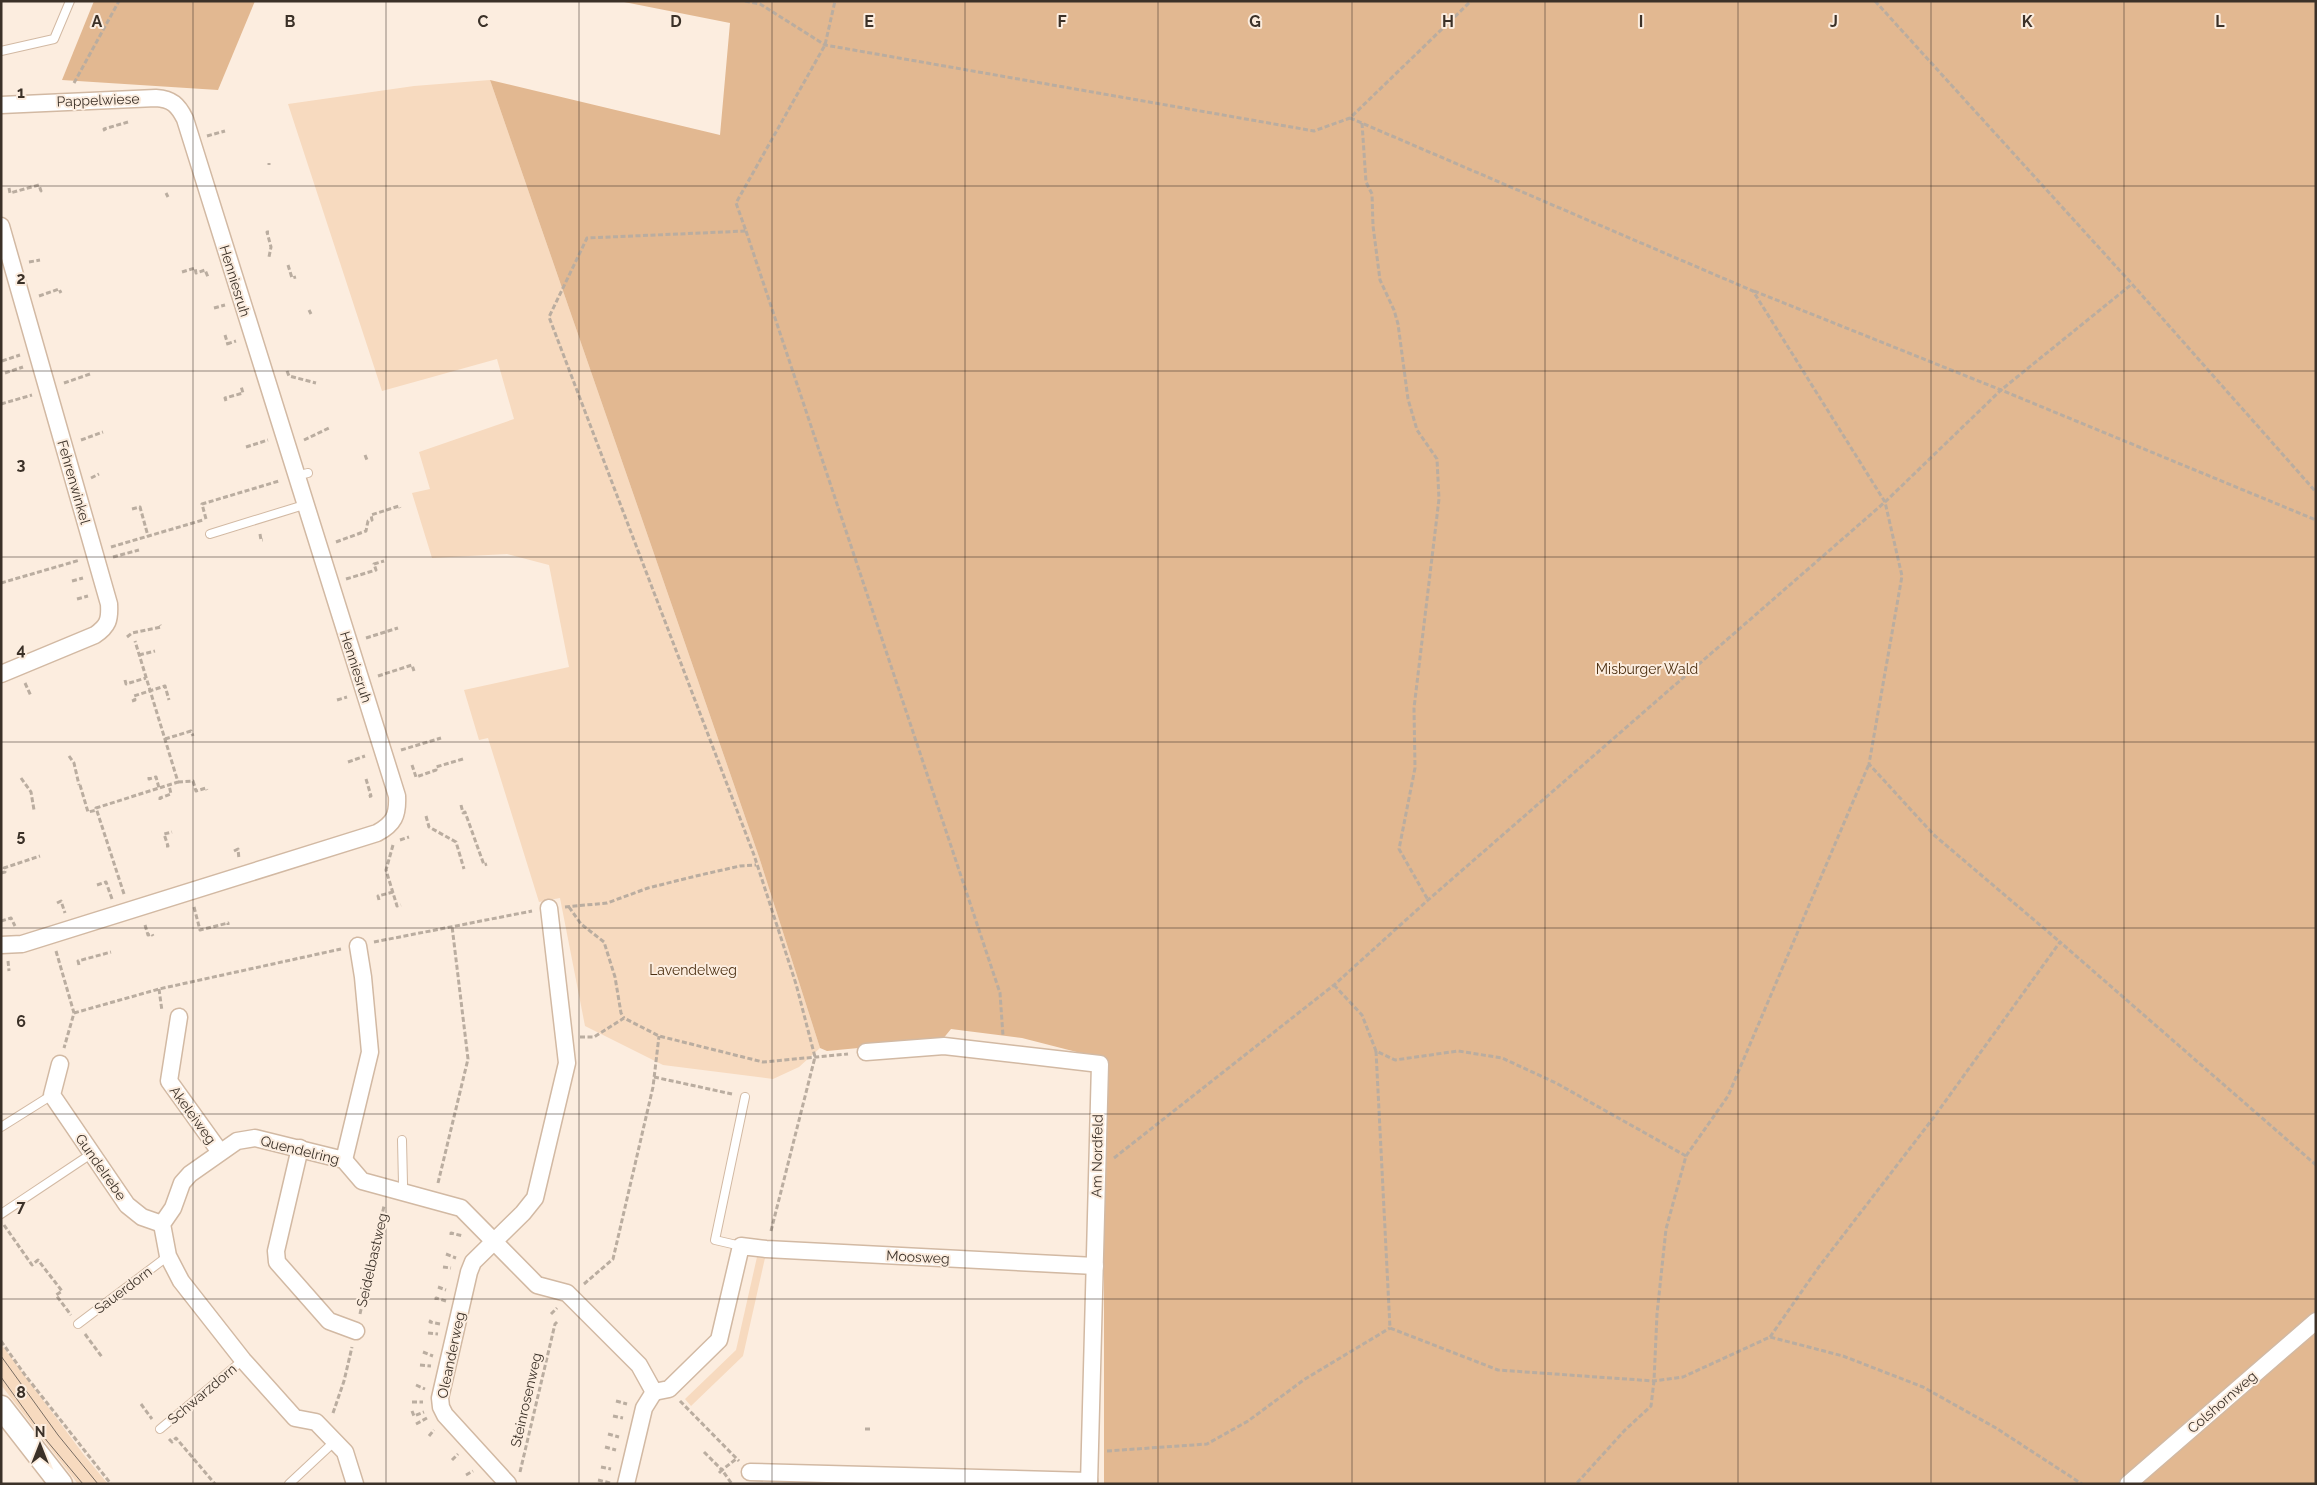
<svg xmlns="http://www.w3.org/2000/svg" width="2317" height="1485" font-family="Raleway,sans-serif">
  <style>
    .green { fill: #f7dabf }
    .forest { fill: #e2b891 }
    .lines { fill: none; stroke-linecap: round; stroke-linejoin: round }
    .lane-casing { stroke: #d2b9a3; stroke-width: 10 }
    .street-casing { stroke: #d2b9a3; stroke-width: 19 }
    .secondary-casing { stroke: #d2b9a3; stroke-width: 25 }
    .path { stroke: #baada0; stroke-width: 3; stroke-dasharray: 5 2.5; stroke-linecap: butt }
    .lane { stroke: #fff; stroke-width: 8 }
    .street { stroke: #fff; stroke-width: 16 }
    .secondary { stroke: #fff; stroke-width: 22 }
    .tram { stroke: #786c62; stroke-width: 1 }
    .grid { fill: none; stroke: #3b3128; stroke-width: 1; stroke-opacity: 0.55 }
    .labels { text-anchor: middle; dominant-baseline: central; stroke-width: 4; stroke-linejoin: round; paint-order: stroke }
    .street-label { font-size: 14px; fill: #3b3128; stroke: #fceddf }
    .park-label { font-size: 14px; fill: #4d3012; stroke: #fceddf }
    .grid-label { font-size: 16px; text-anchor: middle; font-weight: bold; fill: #3b3128; stroke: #fceddf; stroke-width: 4; stroke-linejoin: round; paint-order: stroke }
  </style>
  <rect width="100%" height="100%" fill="#fceddf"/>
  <g class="green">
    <polygon points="490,80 759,857 820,1048 799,1067 773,1079 663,1065 585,1026 560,898 539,902 488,738 479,740 464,690 569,667 549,565 507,554 432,558 412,493 430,489 419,452 514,419 497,359 382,391 288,104 414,86"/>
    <polygon points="757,1257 765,1258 743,1356 691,1406 685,1399 736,1350"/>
    <polygon points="1,1344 84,1455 108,1484 78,1484 1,1385"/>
  </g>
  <g class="forest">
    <polygon points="94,1 255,1 218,90 62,80"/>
    <polygon points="619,1 2316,1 2316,1484 1104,1484 1104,1059 1022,1038 951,1029 942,1040 827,1051 820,1048 759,857 490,80 720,135 730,23"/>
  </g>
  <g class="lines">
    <g class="lane-casing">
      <g id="lane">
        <polyline points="1,51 54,39 70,1"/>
        <polyline points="295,476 308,473"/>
        <polyline points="210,534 304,505"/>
        <polyline points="1,1127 52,1095"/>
        <polyline points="402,1192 403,1184 402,1140"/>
        <polyline points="1,1214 91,1154"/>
        <polyline points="741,1246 715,1240 745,1097"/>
        <polyline points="78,1324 168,1256"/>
        <polyline points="160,1429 243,1360"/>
        <polyline points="289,1484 335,1441"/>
      </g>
    </g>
    <g class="street-casing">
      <g id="street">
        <path d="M1 105 156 98C172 99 178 105 185 119L397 796C398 815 394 824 377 833L22 944 1 945"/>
        <path d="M1 226 109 604C110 620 108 626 95 635L1 674"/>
        <polyline points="179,1017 169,1081 220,1152"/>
        <polyline points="866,1052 944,1046 1100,1064 1089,1484"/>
        <polyline points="60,1064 52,1095 127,1205 142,1217 162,1224"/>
        <polyline points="300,1148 276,1251 277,1262 329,1321 356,1331"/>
        <polyline points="344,1160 370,1052 363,977 358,946"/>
        <polyline points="654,1392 669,1389 719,1340 741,1246 766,1249 1095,1266"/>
        <polyline points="750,1472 1089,1481"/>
        <polyline points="355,1484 345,1452 316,1422 295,1418 243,1360 181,1281 168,1256 162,1224 173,1208 182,1183 190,1174 237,1141 255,1138 344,1160 362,1181 461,1208 537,1285 567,1293 639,1365 654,1392"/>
        <polyline points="508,1484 445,1415 441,1407 440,1398 469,1272 473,1262 523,1213 535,1198 567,1063 549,908"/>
        <polyline points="626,1484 644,1408 654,1392"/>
        <polyline points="2128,1484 2316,1321"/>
      </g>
    </g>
    <g class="secondary-casing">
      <polyline id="secondary" points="1,1407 61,1484"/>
    </g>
    <g class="path">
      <polyline points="745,1 760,4 825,45 1314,131 1350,118 1471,1"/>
      <polyline points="1875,1 2132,284 2316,492"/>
      <polyline points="74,83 119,1"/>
      <polyline points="1350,118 1753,291 1885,502 1902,576 1869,764 1934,835 2060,942"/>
      <polyline points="1362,123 1366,182 1372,194 1373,226 1380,280 1394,310 1398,324 1408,399 1417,430 1437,459 1439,499 1414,708 1415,768 1399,849 1428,900"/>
      <polyline points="105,131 104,129 128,122"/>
      <polyline points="207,136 225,131"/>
      <polyline points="269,163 269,165"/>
      <polyline points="9,188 10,193 39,185 41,191 39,192"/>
      <polyline points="166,193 168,197"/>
      <polyline points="746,231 1000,993 1003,1036"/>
      <polyline points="269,232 267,232 271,247 269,257"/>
      <polyline points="29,262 40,260"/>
      <polyline points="288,265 292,278 296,277"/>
      <polyline points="182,272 195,268 196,273 205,270 208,277"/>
      <polyline points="1754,291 2001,390 2316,520"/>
      <polyline points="39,296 59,289 61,293"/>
      <polyline points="214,308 225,305"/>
      <polyline points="309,310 311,314"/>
      <polyline points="225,335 228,345"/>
      <polyline points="227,344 236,341"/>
      <polyline points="2,361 20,355"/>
      <polyline points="287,371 289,376 316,383"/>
      <polyline points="5,373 23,367"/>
      <polyline points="64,383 90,374"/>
      <polyline points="226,401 225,398 243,393 241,386"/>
      <polyline points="1,404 32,395"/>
      <polyline points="81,440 103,432"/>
      <polyline points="304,440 331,427"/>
      <polyline points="246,447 268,440"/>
      <polyline points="365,455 367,460"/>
      <polyline points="91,478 99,474"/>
      <polyline points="132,509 140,507 148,536"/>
      <polyline points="206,519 202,504 279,481"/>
      <polyline points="260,534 261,540 263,540"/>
      <polyline points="336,542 366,531 368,521 372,520 371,515 399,506 400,508"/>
      <polyline points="111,547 203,520"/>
      <polyline points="113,557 139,550"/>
      <polyline points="346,579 376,570 374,564 384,561"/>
      <polyline points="72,581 83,578"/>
      <polyline points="1,583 80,560"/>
      <polyline points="77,599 88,596"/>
      <polyline points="127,637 132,633 161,627 160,625"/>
      <polyline points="366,638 398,628"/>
      <polyline points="139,655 155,651"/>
      <polyline points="378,676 412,665 414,671"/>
      <polyline points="125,680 126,684 146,678"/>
      <polyline points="25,683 31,696"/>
      <polyline points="337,700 347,697"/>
      <polyline points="132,701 135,700 134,696 165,686 169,700"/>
      <polyline points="165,739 191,731 193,736"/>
      <polyline points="401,750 441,738"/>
      <polyline points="69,756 74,763 79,785"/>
      <polyline points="348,762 365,756"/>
      <polyline points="412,765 416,777 436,770 436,767 463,759"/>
      <polyline points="149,777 149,779 156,777 159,788"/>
      <polyline points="21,778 31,792 34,810"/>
      <polyline points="366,779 371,796 367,797"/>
      <polyline points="178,782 193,781 196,791 206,788 207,790"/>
      <polyline points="80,785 88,812 97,810"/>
      <polyline points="160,800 160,798 171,794 169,785"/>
      <polyline points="461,805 463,813 465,812 484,865 487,864"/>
      <polyline points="426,816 429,827 456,842 464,869"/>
      <polyline points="400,840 409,837"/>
      <polyline points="393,845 386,870 397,906 401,905"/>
      <polyline points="166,846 168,846 164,834 172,832"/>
      <polyline points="234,851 238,849 239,859"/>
      <polyline points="1,873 5,872 4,868 40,856"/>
      <polyline points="97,885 106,882 112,899"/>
      <polyline points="124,894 96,808 178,782 135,641"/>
      <polyline points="379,900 378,896 393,892"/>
      <polyline points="57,903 61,901 65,913"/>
      <polyline points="194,907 200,930 228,923 228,925"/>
      <polyline points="565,907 607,903 648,888 696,876 740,866 756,865"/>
      <polyline points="569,907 581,924 604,942 615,977 621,1013 624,1018"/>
      <polyline points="1,921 11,918 15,926"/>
      <polyline points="145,925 148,935 152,934 153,936"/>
      <polyline points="374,942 532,911"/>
      <polyline points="56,951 74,1013 64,1048"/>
      <polyline points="8,961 9,971"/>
      <polyline points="79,965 78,961 111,952"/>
      <polyline points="1334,985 1362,1015 1376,1051 1395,1060 1458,1051 1502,1058 1556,1083 1686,1156 1666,1229 1657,1314 1654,1381 1651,1406 1625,1430 1576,1484"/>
      <polyline points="159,989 162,1011"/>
      <polyline points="74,1013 159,989 341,949"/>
      <polyline points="580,1037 594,1037 624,1018 659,1036 763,1062 848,1054"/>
      <polyline points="1376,1051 1390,1328 1498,1370 1654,1381 1683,1377 1770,1337 1843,1356 1923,1387 1996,1428 2082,1484"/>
      <polyline points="654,1077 732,1094"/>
      <polyline points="1686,1156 1728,1096 1869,764"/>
      <polyline points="1114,1158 1334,985 1428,900 1885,502 2001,390 2132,284"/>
      <polyline points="438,1183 468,1059 452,926"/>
      <polyline points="4,1225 32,1265 38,1260 62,1291 56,1295 71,1315"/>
      <polyline points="771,1231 815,1057 796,984 754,855 549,317 587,238 746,231 736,203 825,45 835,1"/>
      <polyline points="451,1235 451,1233 463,1236"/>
      <polyline points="446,1254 456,1258"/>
      <polyline points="443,1267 451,1268"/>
      <polyline points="584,1284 613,1259 653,1087 659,1036"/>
      <polyline points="438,1287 446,1290"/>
      <polyline points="436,1300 436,1298 446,1301"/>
      <polyline points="360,1314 384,1206"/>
      <polyline points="551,1314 557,1308"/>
      <polyline points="431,1320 430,1322 440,1324"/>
      <polyline points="428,1333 438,1334"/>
      <polyline points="85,1334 102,1357"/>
      <polyline points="1770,1337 1818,1268 1934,1117 2060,942 2316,1165"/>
      <polyline points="1,1341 25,1375 111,1484"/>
      <polyline points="423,1352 433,1356"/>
      <polyline points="420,1365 431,1366"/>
      <polyline points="416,1385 425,1389"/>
      <polyline points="616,1401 627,1404"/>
      <polyline points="680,1401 739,1461"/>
      <polyline points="412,1402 423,1402"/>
      <polyline points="141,1404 152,1419"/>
      <polyline points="412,1411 414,1416 424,1412"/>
      <polyline points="333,1413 344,1381 352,1347"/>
      <polyline points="613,1416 623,1418"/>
      <polyline points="416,1424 427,1418"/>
      <polyline points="865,1429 872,1429"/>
      <polyline points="608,1434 619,1437"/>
      <polyline points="429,1436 434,1430"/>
      <polyline points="169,1439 172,1442 176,1438 215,1484"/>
      <polyline points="605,1447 616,1450"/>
      <polyline points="1107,1451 1207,1444 1248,1421 1305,1379 1390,1328"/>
      <polyline points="704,1452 722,1470 736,1459"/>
      <polyline points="452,1460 458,1454"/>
      <polyline points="601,1467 611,1469"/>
      <polyline points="520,1472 555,1324 558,1321"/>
      <polyline points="719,1473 722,1470 732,1484"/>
      <polyline points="466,1475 473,1471"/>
      <polyline points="598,1480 610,1483"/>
    </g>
    <use href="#lane" class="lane"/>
    <use href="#street" class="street"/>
    <use href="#secondary" class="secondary"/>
    <g class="tram">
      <polyline points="1,1356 58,1435 98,1484"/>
      <polyline points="1,1377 47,1441 83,1484"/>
    </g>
  </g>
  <path class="grid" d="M193 1V1484M386 1V1484M579 1V1484M772 1V1484M965 1V1484M1158 1V1484M1352 1V1484M1545 1V1484M1738 1V1484M1931 1V1484M2124 1V1484M1 186H2316M1 371H2316M1 557H2316M1 742H2316M1 928H2316M1 1114H2316M1 1299H2316"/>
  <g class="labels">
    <g class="street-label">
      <text transform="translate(98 100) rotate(-2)">Pappelwiese</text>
      <text transform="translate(235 281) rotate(73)">Henniesruh</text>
      <text transform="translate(74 482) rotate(74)">Fehrenwinkel</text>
      <text transform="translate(356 667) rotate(72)">Henniesruh</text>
      <text transform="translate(193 1115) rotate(54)">Akeleiweg</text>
      <text transform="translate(300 1150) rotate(14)">Quendelring</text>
      <text transform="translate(1097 1156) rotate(-89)">Am Nordfeld</text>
      <text transform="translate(101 1167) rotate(55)">Gundelrebe</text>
      <text transform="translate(918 1257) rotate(3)">Moosweg</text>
      <text transform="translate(372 1260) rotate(-77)">Seidelbastweg</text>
      <text transform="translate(123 1290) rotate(-37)">Sauerdorn</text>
      <text transform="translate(451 1355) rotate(-78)">Oleanderweg</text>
      <text transform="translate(202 1394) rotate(-40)">Schwarzdorn</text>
      <text transform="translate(526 1400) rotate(-77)">Steinrosenweg</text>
      <text transform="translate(2222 1402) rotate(-41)">Colshornweg</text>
    </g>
    <g class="park-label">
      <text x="1647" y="669">Misburger Wald</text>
      <text x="693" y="970">Lavendelweg</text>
    </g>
  </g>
  <g class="grid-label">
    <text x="97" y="27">A</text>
    <text x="290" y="27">B</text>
    <text x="483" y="27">C</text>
    <text x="676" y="27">D</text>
    <text x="869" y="27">E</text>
    <text x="1062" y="27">F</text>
    <text x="1255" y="27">G</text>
    <text x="1448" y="27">H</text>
    <text x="1641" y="27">I</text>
    <text x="1834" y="27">J</text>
    <text x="2027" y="27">K</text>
    <text x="2220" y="27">L</text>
    <text x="21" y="98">1</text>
    <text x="21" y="284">2</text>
    <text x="21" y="470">3</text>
    <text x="21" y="655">4</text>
    <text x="21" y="841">5</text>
    <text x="21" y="1027">6</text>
    <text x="21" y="1212">7</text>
    <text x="21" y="1398">8</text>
  </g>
  <rect width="2317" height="1485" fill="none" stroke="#3b3128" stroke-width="5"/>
  <g transform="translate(40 1445)" stroke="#fceddf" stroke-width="4" paint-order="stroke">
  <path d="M0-4L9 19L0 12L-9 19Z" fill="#3b3128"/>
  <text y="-8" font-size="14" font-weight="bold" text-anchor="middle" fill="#3b3128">N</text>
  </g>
</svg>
